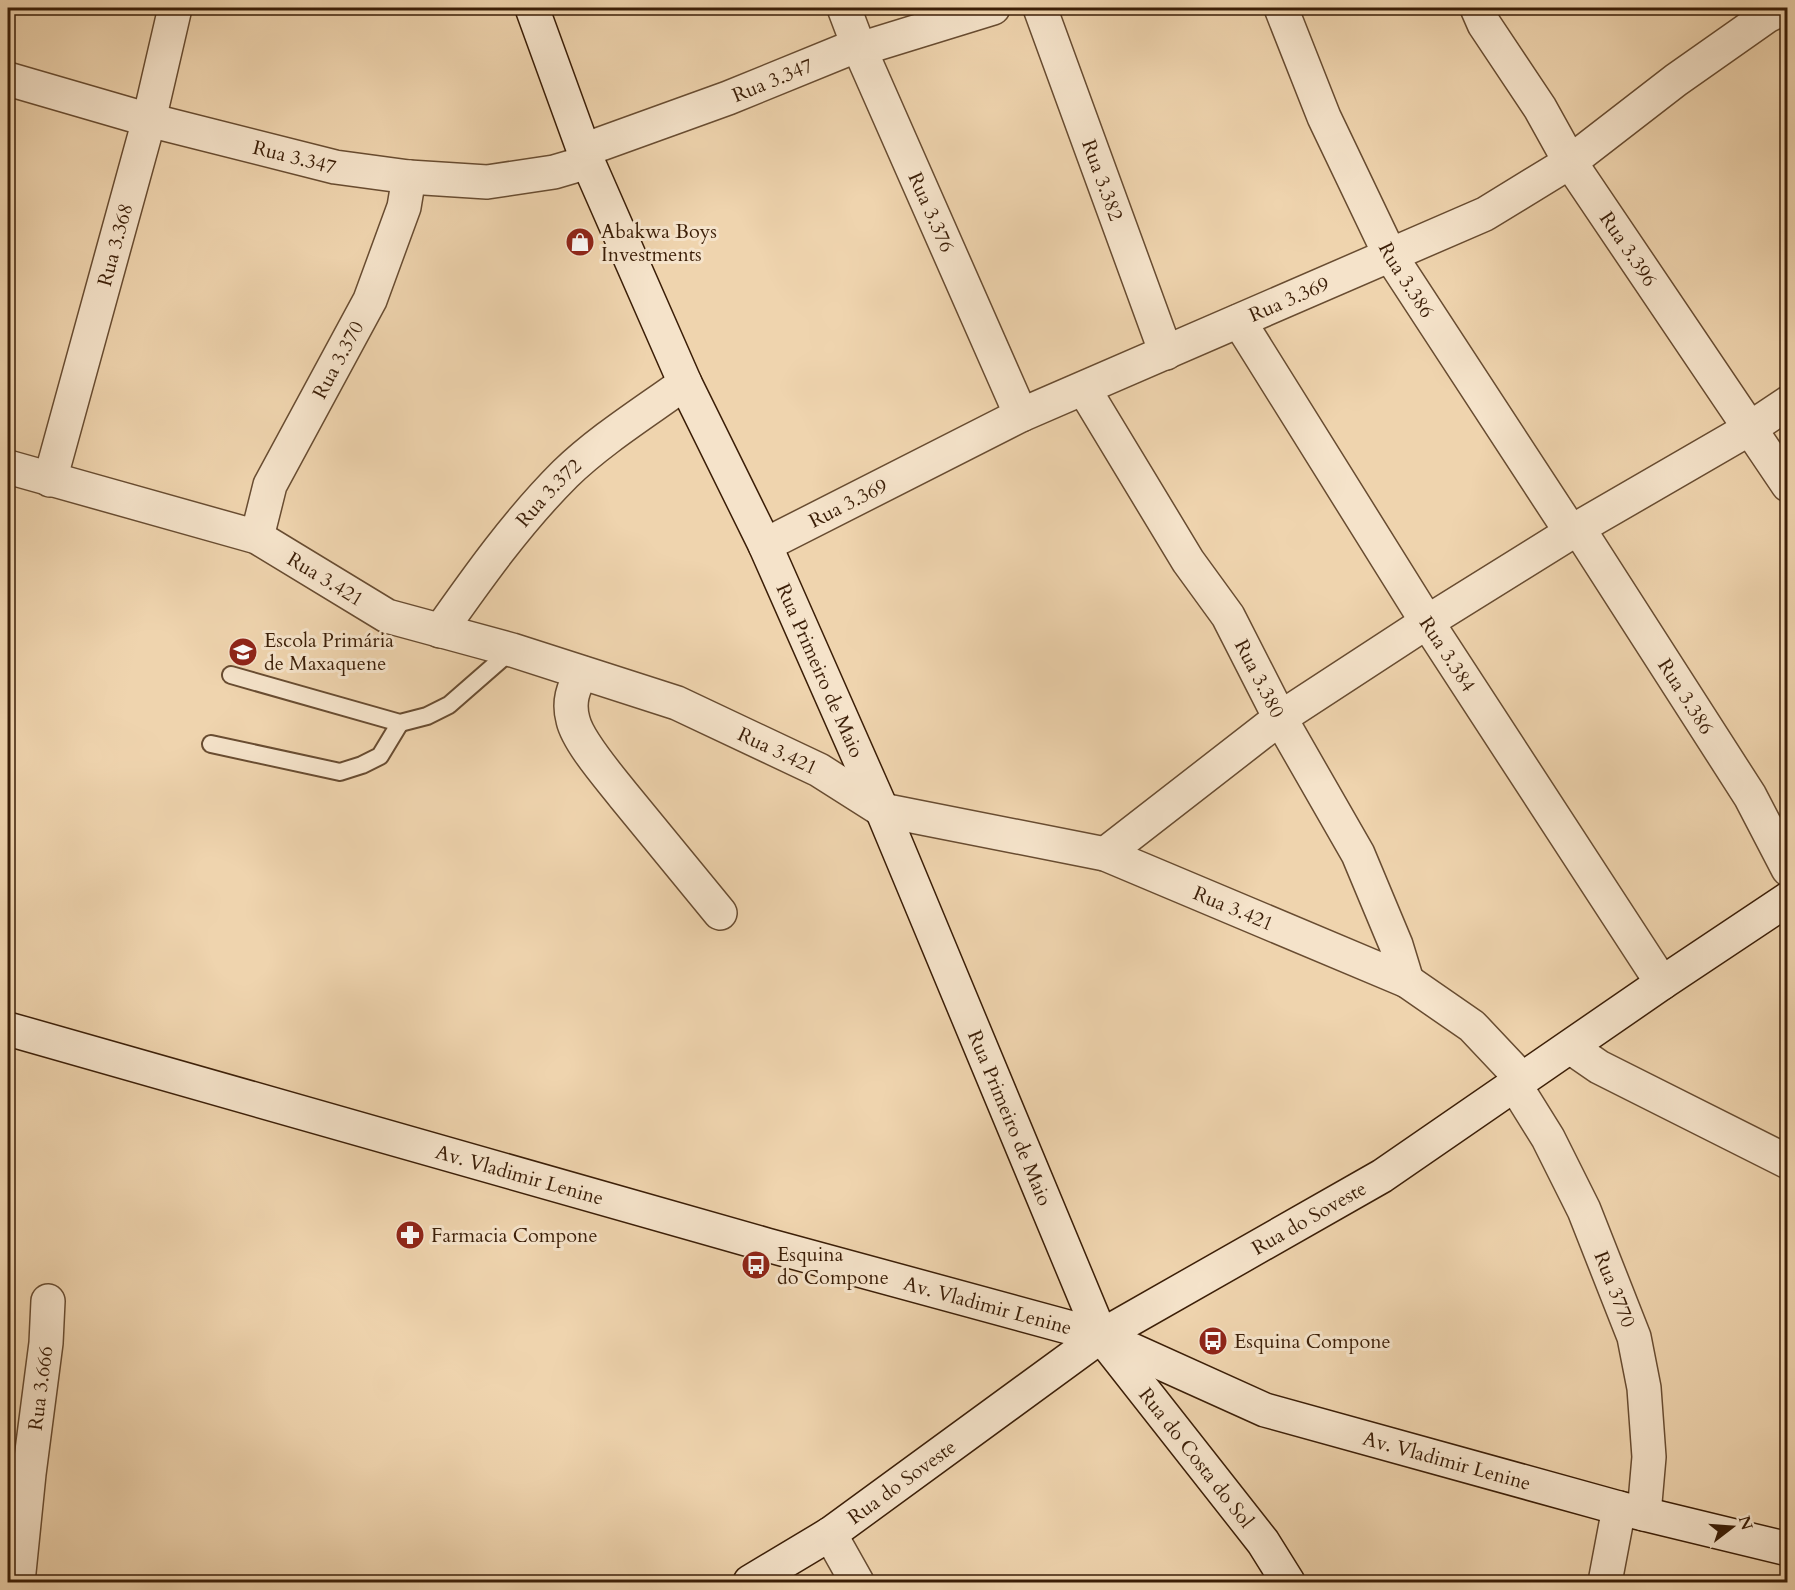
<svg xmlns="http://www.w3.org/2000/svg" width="1795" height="1590" font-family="Cardo,serif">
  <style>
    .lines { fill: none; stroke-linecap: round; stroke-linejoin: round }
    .lane-casing { stroke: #684c31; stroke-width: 20 }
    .street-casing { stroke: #684c31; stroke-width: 36 }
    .secondary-casing { stroke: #3b1e07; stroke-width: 36 }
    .lane { stroke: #f5e3ca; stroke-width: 16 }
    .street { stroke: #f5e3ca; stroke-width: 33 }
    .secondary { stroke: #f5e3ca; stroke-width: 33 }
    .labels { text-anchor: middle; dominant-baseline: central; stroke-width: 6; stroke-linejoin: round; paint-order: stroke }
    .street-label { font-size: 20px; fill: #3b1e07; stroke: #f5e3ca }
    .poi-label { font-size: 20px; fill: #3b1e07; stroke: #f5e3ca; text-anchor: start }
  </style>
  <rect width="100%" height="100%" fill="#efd4ae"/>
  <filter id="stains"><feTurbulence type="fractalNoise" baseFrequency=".00333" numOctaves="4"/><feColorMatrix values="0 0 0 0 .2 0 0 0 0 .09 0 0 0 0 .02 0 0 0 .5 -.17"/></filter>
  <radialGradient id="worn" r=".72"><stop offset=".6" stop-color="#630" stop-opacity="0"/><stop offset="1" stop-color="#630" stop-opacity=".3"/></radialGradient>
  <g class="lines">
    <g class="lane-casing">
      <g id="lane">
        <polyline points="231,675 400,723 427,716 449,705 512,650"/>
        <polyline points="211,744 340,772 362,765 380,756 400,723"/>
      </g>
    </g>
    <g class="street-casing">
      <g id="street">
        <path id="s1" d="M844 8 858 45 1021 415"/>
        <path id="s2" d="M1040 8 1166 353"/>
        <path id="s3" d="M1281 8 1324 117 1390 255 1571 532"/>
        <path id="s4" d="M1477 8 1484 24 1540 108 1570 162 1788 485"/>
        <polyline points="860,49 993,8"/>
        <path id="s5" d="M8 79 149 120 335 167 409 177 487 182 554 172 588 162"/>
        <path id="s6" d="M584 150 728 98 858 45"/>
        <path id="s7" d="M1239 321 1427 622 1662 983"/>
        <path id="s8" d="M1084 389 1188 561 1228 616 1280 718 1358 854 1396 945 1407 981"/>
        <path id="s9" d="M8 467 257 537 387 616 512 650 677 703 819 770 882 810 1105 854 1407 981 1472 1026 1522 1079"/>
        <path id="s10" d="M50 480 149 120 175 8"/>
        <path id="s11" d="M1578 528 1750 796 1788 869"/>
        <path id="s12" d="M257 537 270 485 370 300 404 207 409 177"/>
        <path id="s13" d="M765 545 1021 415 1485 214 1570 162 1676 80 1767 16 1784 8"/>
        <path id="s14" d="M440 631C478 577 517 522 565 474 600 440 645 412 685 383"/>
        <path d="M582 673C573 688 568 702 573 720 578 742 610 778 624 796 656 835 688 874 720 913"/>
        <polyline points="1105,854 1280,718 1427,622 1578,528 1749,429 1788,403"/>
        <polyline points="1570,1047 1599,1067 1788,1162"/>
        <path id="s15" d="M1515 1085 1548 1138 1584 1210 1634 1337 1644 1388 1649 1457 1644 1514"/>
        <polyline points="830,1534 857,1582"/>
        <path id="s16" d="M18 1582 29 1474 46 1343 48 1301"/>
        <polyline points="1605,1582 1619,1508"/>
      </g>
    </g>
    <g class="secondary-casing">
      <g id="secondary">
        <path id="s17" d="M532 8 588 162 685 383 765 545 882 810 1101 1336 1263 1542 1288 1582"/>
        <path id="s18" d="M8 1029 767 1245 1101 1336 1265 1410 1619 1508 1788 1549"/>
        <path id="s19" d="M750 1582 830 1534 1101 1336 1382 1176 1662 983 1788 899"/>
      </g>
    </g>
    <use href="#lane" class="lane"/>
    <use href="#street" class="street"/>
    <use href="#secondary" class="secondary"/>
  </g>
  <defs>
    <g id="shop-disc" transform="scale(1.5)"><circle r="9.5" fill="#8f2418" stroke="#f5e3ca"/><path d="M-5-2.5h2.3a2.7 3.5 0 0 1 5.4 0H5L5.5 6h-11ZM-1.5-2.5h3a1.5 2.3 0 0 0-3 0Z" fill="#fff"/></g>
    <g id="school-disc" transform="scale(1.5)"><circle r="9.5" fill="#8f2418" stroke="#f5e3ca"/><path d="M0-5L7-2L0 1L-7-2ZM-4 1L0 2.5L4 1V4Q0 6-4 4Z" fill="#fff"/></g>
    <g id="pharmacy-disc" transform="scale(1.5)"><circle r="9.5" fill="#8f2418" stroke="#f5e3ca"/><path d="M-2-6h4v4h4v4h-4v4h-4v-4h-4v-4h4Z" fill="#fff"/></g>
    <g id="bus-disc" transform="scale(1.5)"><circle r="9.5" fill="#8f2418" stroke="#f5e3ca"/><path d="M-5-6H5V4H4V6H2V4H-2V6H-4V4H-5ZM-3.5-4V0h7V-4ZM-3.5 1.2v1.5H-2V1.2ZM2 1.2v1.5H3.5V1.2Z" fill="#fff"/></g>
  </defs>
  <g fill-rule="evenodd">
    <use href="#shop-disc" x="580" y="242"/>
    <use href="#school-disc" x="243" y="652"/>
    <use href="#pharmacy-disc" x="410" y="1235"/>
    <use href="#bus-disc" x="756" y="1265"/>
    <use href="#bus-disc" x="1213" y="1341"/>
  </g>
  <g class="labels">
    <g class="street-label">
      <text stroke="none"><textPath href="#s6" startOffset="201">Rua 3.347</textPath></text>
      <text stroke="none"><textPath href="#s5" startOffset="297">Rua 3.347</textPath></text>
      <text stroke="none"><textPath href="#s2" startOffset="183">Rua 3.382</textPath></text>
      <text stroke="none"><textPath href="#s1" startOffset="222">Rua 3.376</textPath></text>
      <text stroke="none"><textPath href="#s10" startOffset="244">Rua 3.368</textPath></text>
      <text stroke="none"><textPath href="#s4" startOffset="285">Rua 3.396</textPath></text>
      <text stroke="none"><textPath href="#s3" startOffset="300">Rua 3.386</textPath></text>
      <text stroke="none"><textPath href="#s13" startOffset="579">Rua 3.369</textPath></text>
      <text stroke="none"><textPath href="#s12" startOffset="196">Rua 3.370</textPath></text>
      <text stroke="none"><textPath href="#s14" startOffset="176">Rua 3.372</textPath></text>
      <text stroke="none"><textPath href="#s13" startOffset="93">Rua 3.369</textPath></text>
      <text stroke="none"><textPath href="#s9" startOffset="339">Rua 3.421</textPath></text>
      <text stroke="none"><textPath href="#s7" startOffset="393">Rua 3.384</textPath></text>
      <text stroke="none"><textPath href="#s17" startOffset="723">Rua Primeiro de Maio</textPath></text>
      <text stroke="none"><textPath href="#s8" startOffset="339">Rua 3.380</textPath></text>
      <text stroke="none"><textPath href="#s11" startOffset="200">Rua 3.386</textPath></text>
      <text stroke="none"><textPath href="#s9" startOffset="825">Rua 3.421</textPath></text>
      <text stroke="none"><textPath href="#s9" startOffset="1312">Rua 3.421</textPath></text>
      <text stroke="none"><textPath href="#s17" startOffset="1209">Rua Primeiro de Maio</textPath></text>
      <text stroke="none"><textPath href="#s18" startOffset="532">Av. Vladimir Lenine</textPath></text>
      <text stroke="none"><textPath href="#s19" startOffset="668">Rua do Soveste</textPath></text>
      <text stroke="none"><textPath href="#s15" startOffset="228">Rua 3770</textPath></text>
      <text stroke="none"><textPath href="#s18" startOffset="1018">Av. Vladimir Lenine</textPath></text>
      <text stroke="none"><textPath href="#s16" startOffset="195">Rua 3.666</textPath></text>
      <text stroke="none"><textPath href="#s17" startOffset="1600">Rua do Costa do Sol</textPath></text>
      <text stroke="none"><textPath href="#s18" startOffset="1504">Av. Vladimir Lenine</textPath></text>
      <text stroke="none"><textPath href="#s19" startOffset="182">Rua do Soveste</textPath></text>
    </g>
    <g class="poi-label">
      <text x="601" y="231">Abakwa Boys<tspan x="601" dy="23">Investments</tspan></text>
      <text x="264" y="640">Escola Primária<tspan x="264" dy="23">de Maxaquene</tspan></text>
      <text x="431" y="1235">Farmacia Compone</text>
      <text x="777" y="1254">Esquina<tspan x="777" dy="23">do Compone</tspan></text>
      <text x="1234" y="1341">Esquina Compone</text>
    </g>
  </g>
  <rect width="1795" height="1590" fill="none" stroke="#efd4ae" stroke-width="30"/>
  <rect x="9" y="9" width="1777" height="1572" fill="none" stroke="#3b1e07" stroke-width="3"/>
  <rect x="15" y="15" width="1765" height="1560" fill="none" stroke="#3b1e07" stroke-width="1.5"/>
  <g transform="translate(1732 1527) rotate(73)" stroke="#f5e3ca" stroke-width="4.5" paint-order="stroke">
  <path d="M0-4.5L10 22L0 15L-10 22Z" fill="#3b1e07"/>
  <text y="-9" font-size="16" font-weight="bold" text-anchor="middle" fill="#3b1e07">N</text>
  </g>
  <rect width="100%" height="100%" filter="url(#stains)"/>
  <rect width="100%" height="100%" fill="url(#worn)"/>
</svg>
